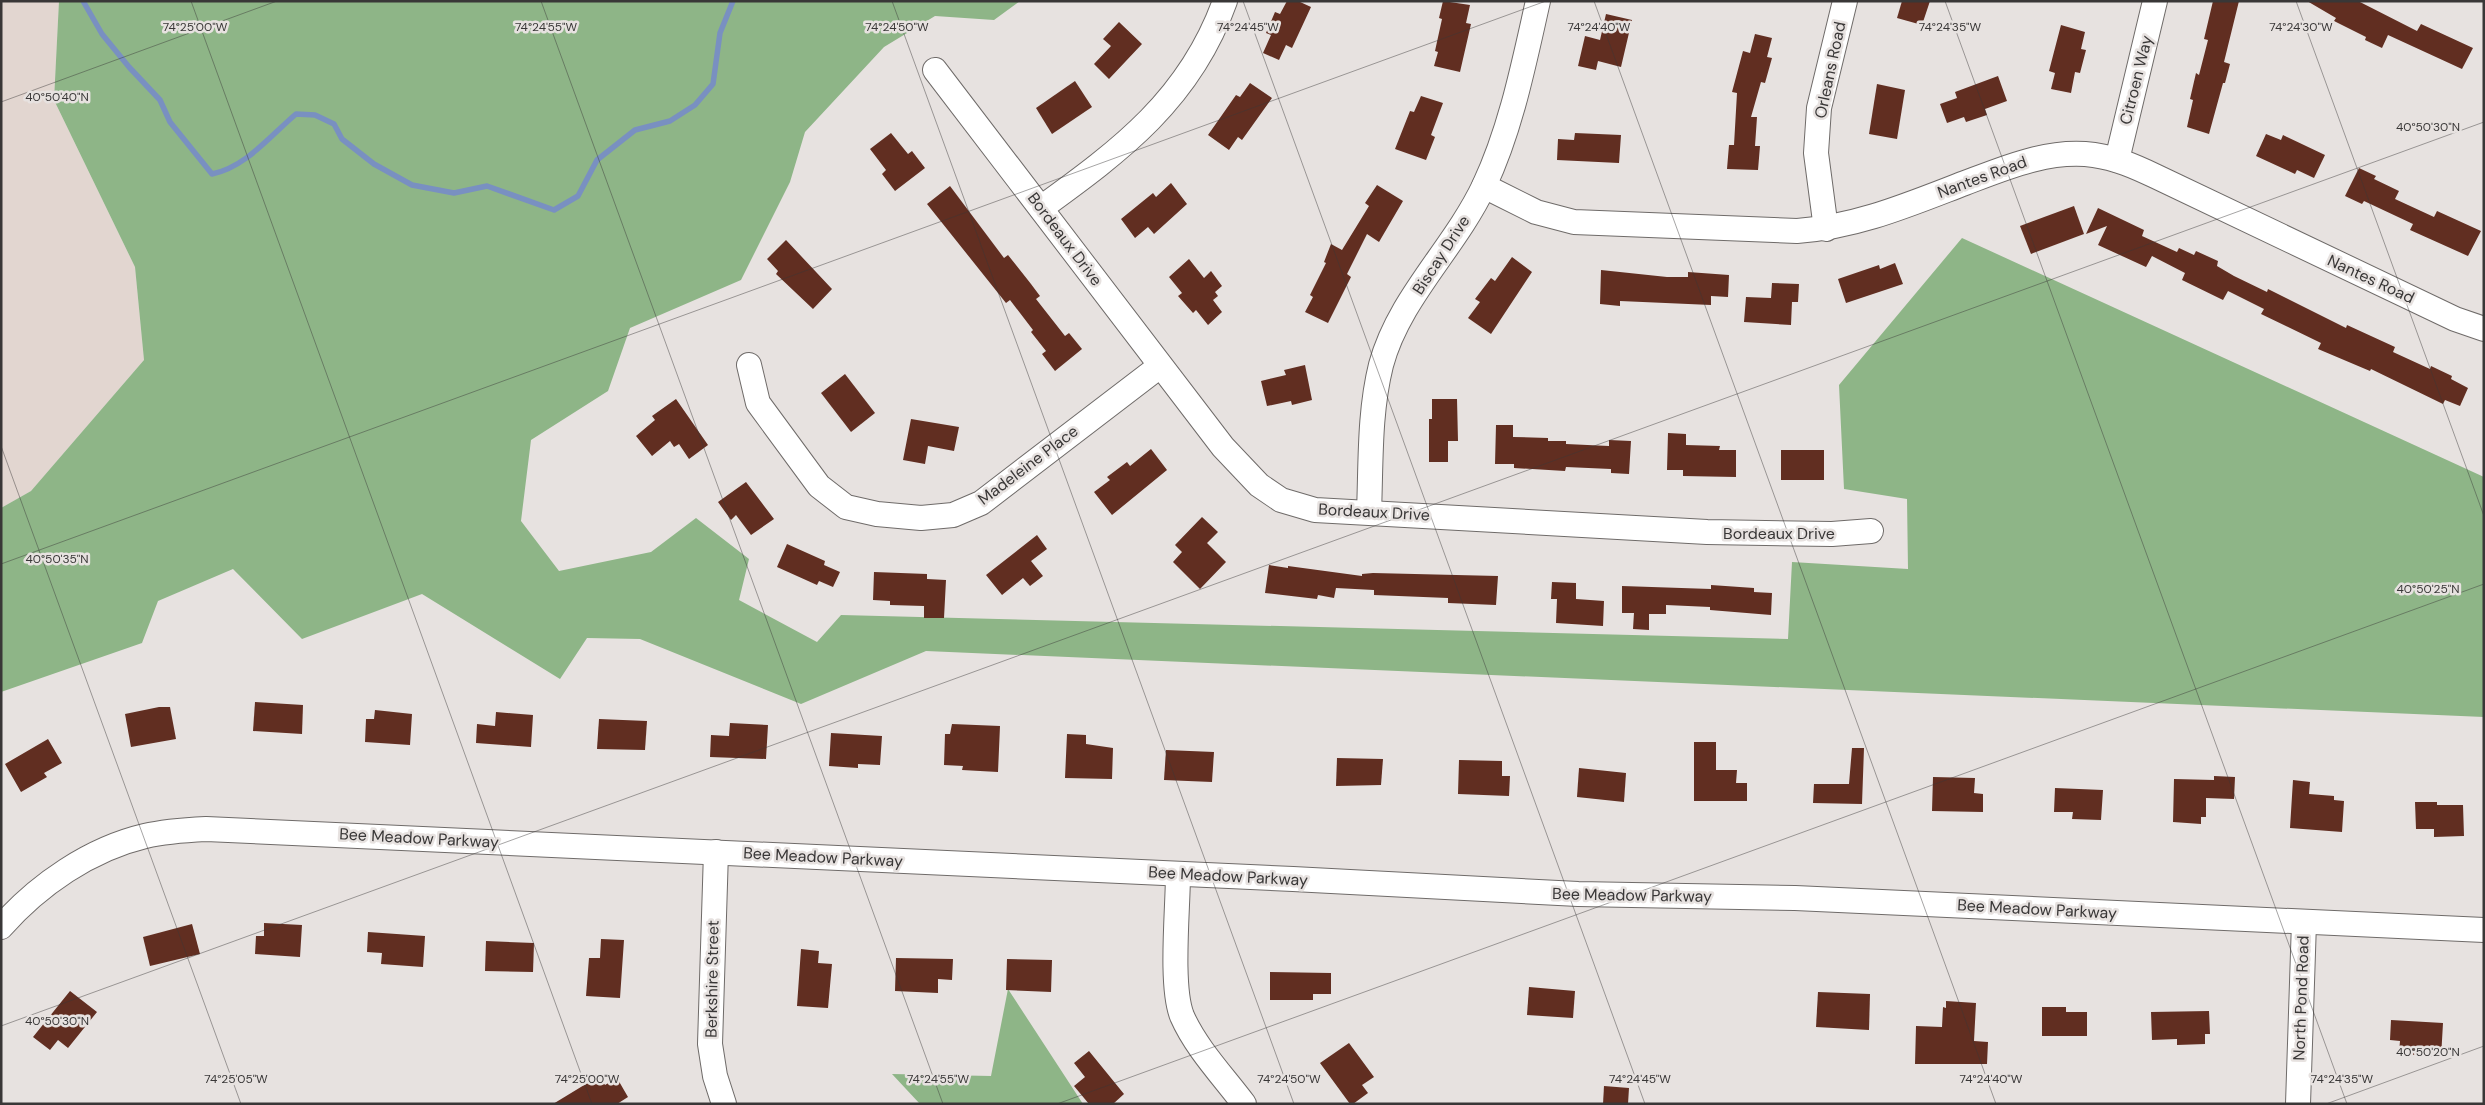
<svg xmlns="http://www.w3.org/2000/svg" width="2485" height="1105" font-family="'DM Sans',sans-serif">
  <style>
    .built { fill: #e2d6d0 }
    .forest { fill: #8eb587 }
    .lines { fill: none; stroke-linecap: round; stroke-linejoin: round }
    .stream { stroke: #7990c1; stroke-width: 5.5 }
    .building { fill: #612e21 }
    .minor-casing { stroke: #6f6b69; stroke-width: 26 }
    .minor { stroke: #fff; stroke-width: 24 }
    .ticks { fill: none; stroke: #393737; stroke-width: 1; stroke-opacity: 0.45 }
    .labels { text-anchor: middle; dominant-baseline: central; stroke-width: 5; stroke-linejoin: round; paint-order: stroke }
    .street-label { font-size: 16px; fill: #393737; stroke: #e7e2e0 }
    .ticks-label { font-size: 12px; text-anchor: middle; fill: #393737; stroke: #e7e2e0; stroke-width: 5; stroke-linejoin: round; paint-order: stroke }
  </style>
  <rect width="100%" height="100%" fill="#e7e2e0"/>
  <polygon class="built" points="1,1 59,1 54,100 135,267 144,360 31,491 1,508"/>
  <g class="forest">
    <polygon points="59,1 1020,1 994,20 935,16 884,47 805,132 790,182 741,280 630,328 608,391 531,440 521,521 559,571 651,552 696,518 749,559 739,600 817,642 841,615 1788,639 1792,562 1908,569 1907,499 1844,489 1839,385 1962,238 2484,477 2484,717 926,651 801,704 640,639 587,638 560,679 422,594 302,639 233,569 158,601 142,643 1,692 1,508 31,491 144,360 135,267 54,100"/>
    <polygon points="1008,989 1083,1104 920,1104 892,1074 991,1076"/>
  </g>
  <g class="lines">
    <path class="stream" d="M83 1 102 34 129 67 160 100 170 122 212 174C246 167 270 136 296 114L315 115 334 124 342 139 374 164 412 185 454 193 487 186 554 210 578 196 597 160 635 130 670 121 695 105 713 84 720 33 733 1"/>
  </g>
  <g class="building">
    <polygon points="1287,1 1298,1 1311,7 1292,48 1286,45 1279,60 1263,53 1271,35 1266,33 1275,12 1280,14"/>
    <polygon points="1443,1 1470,5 1466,23 1471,24 1460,72 1434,66 1438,52 1435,51 1442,19 1439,18"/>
    <polygon points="1902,1 1930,1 1922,25 1897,18"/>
    <polygon points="2213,1 2239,1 2224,62 2230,64 2225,83 2223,83 2209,134 2187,127 2193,100 2190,99 2196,73 2199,75 2208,40 2204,39"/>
    <polygon points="2307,1 2358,1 2417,31 2421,24 2473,48 2462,69 2388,35 2382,48 2365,40 2366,37 2334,21 2336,18"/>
    <polygon points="1606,14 1632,20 1621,67 1598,61 1596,70 1578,66 1585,36 1600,40"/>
    <polygon points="1119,22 1142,44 1109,79 1094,64 1111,46 1103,39"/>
    <polygon points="2061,25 2085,32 2081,49 2086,50 2080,73 2075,72 2071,93 2051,89 2055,73 2049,71"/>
    <polygon points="1755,34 1772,38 1767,57 1772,58 1765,83 1761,82 1751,117 1757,117 1755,146 1760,146 1758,170 1727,169 1729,145 1734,145 1737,93 1732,92 1743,51 1750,53"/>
    <polygon points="1998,76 2007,101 1985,109 1987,115 1966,122 1964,117 1947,123 1940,104 1957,98 1955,92"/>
    <polygon points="1075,81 1092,107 1052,134 1036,108"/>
    <polygon points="1250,83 1272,98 1242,140 1238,137 1229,150 1208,135 1236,95 1240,97"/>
    <polygon points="1877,84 1905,90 1897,139 1869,134"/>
    <polygon points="1421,96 1443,103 1431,135 1435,137 1426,160 1395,149 1410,111 1414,112"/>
    <polygon points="891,133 908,154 912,151 925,168 895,191 882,174 886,170 870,149"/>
    <polygon points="1575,133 1621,135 1619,163 1557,160 1558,139 1574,140"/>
    <polygon points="2266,134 2281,140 2283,135 2325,155 2314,178 2297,170 2295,174 2256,156"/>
    <polygon points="2359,168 2376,176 2374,179 2399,191 2395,199 2434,217 2437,211 2481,231 2468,256 2410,230 2413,224 2364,201 2362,204 2345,196"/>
    <polygon points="1171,183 1187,204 1154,234 1148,227 1135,238 1121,219 1153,193 1156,197"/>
    <polygon points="1377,185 1403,201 1379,242 1367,234 1347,274 1351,277 1328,323 1305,312 1313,297 1310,295 1326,263 1324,262 1331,244 1342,250 1369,206 1365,203"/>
    <polygon points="950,186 1004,258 1008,255 1031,284 1040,296 1036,299 1065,336 1069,333 1082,349 1055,371 1042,354 1046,351 1031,332 1033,330 1010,300 1006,303 927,204"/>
    <polygon points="2074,206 2084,234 2031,254 2020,226"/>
    <polygon points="2098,208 2144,230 2142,236 2177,252 2179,248 2194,255 2196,251 2218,261 2217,266 2234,276 2267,292 2268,289 2346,328 2347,325 2395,347 2393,352 2430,369 2431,366 2452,376 2451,379 2468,388 2460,406 2445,400 2443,404 2371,369 2370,371 2318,349 2321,343 2261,314 2264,309 2228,291 2223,300 2182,280 2185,273 2152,256 2146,267 2098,245 2107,226 2086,234"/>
    <polygon points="786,240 832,289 813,309 776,274 778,271 767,259"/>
    <polygon points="1512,257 1532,272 1491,334 1468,318 1480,302 1475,299 1491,278 1495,281"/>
    <polygon points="1189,259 1204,278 1211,271 1222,286 1215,292 1218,296 1213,300 1222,312 1208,325 1196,310 1193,313 1178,296 1182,293 1169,277"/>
    <polygon points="1895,263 1903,284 1846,303 1838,279 1879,265 1880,269"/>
    <polygon points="1601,270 1667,277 1688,277 1688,272 1729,275 1728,297 1711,296 1711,305 1620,301 1620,306 1600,304"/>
    <polygon points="1772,283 1799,284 1798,302 1792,302 1791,325 1744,322 1746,297 1771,298"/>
    <polygon points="1305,365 1312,400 1292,405 1291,401 1267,406 1261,381 1286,375 1284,370"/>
    <polygon points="845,374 875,413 851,432 821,393"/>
    <polygon points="676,399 708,445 689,459 679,444 674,447 670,441 652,456 636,436 655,420 652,416"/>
    <polygon points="1432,399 1457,399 1458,441 1448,441 1448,462 1429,462 1429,419 1432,419"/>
    <polygon points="911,419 959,427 954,451 928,446 925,464 903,460"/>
    <polygon points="1496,425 1513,425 1513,437 1548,438 1548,441 1566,441 1566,444 1609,446 1609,440 1631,441 1629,474 1611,473 1611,469 1566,467 1565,471 1514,468 1514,464 1495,464"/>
    <polygon points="1668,433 1686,434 1686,445 1720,446 1719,450 1736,450 1736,477 1683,476 1683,470 1667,470"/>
    <polygon points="1151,449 1167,470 1112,515 1094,492 1110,480 1107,477 1127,462 1130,466"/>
    <rect x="1781" y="450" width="43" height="30"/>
    <polygon points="746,482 774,519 751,535 736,515 731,520 718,502"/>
    <polygon points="1202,517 1218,532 1207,543 1226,562 1200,589 1173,562 1182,552 1175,545"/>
    <polygon points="1037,535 1047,549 1031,561 1043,576 1030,586 1023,578 1002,595 986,575"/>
    <polygon points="787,544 825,561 824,565 840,572 833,587 819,581 817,585 777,567"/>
    <polygon points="1269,565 1288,568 1288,566 1362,576 1362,574 1373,573 1498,576 1496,605 1448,603 1448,598 1374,595 1374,590 1336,588 1334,598 1318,595 1317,599 1265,593"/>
    <polygon points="874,572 927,574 927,579 946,580 944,618 924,618 924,606 890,605 890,601 873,600"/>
    <polygon points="1552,582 1576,583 1576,599 1604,601 1603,626 1556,623 1557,599 1551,599"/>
    <polygon points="1711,585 1754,588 1754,592 1772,593 1771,615 1710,610 1710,607 1666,605 1666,614 1649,614 1649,630 1633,629 1634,613 1622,613 1622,586 1711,589"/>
    <polygon points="255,702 303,705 302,734 253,731"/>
    <polygon points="159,707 170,707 176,739 131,747 125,714"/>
    <polygon points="375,710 412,714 410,745 365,742 366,719 374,719"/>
    <polygon points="496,712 533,715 531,747 476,743 477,724 495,726"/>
    <polygon points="599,719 647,721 645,750 597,749"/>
    <polygon points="730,723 768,725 766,759 710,757 711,735 729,736"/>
    <polygon points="952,724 1000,726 998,772 962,770 963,766 944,765 945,734 950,734"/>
    <polygon points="831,733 882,736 880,765 858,764 858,768 829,766"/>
    <polygon points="1067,734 1086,735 1086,744 1113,748 1112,779 1065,778"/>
    <polygon points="48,739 62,763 44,773 47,777 21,792 5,764"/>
    <polygon points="1694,742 1716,742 1716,770 1737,770 1736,783 1747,783 1747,801 1694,801"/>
    <polygon points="1852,748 1864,748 1862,804 1813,803 1814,784 1849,784"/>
    <polygon points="1166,750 1214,752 1212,782 1164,780"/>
    <polygon points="1337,758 1383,759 1381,785 1336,786"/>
    <polygon points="1459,760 1502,761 1502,776 1510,776 1509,796 1458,794"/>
    <polygon points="1579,768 1626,773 1624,802 1577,797"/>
    <polygon points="2214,776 2235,777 2234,799 2206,798 2206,817 2201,817 2201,824 2173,822 2174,779 2214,780"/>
    <polygon points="1933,777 1975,778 1974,793 1983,794 1983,812 1932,811"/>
    <polygon points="2293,780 2310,782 2309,794 2334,796 2334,800 2344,801 2342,832 2290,828"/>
    <polygon points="2055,788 2103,790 2101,820 2072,819 2073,812 2054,812"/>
    <polygon points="2415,802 2437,802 2437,805 2463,805 2464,836 2434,837 2434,829 2416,829"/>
    <polygon points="264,923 302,925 300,957 255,954 256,936 264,936"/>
    <polygon points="192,924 200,954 150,966 143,937"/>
    <polygon points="368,932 425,936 423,967 381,964 382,953 367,952"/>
    <polygon points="601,939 624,940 620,998 586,996 589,958 600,958"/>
    <polygon points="486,941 534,943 533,972 485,971"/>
    <polygon points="801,949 819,951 818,963 832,964 828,1008 797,1006"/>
    <polygon points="896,958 953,959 952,980 938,979 938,993 895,991"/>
    <polygon points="1007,959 1052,960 1051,992 1006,990"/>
    <polygon points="1270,972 1331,973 1331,994 1313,994 1313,1000 1270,1000"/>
    <polygon points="1529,987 1575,991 1573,1018 1527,1015"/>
    <polygon points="70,991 97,1012 68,1048 58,1040 50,1050 33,1037"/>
    <polygon points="1818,992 1870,994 1869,1030 1816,1027"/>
    <polygon points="1946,1001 1976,1003 1974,1041 1988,1042 1987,1064 1915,1064 1916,1026 1942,1027 1943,1007 1946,1008"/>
    <polygon points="2042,1007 2066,1007 2066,1012 2087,1012 2087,1036 2042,1036"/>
    <polygon points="2209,1011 2210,1034 2205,1034 2205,1044 2177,1045 2177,1039 2152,1040 2151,1012"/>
    <polygon points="2391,1020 2443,1023 2441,1058 2399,1053 2400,1041 2390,1040"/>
    <polygon points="1349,1043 1374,1077 1362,1085 1368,1093 1353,1104 1350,1104 1320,1063"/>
    <polygon points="1089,1051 1124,1094 1113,1104 1089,1104 1074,1086 1085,1077 1074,1063"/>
    <polygon points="599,1076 605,1085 617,1078 628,1097 617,1104 553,1104"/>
    <polygon points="1604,1086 1629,1088 1628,1104 1603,1104"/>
  </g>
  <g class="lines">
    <g class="minor-casing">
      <g id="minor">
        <polyline points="935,70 1223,447 1259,485 1281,500 1315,510 1707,532 1832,534 1871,531"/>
        <polyline points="2117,160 2155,1"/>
        <path d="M1484 186 1536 212 1574 222 1797 231C1857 227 1910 204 1965 183 2007 167 2049 149 2094 155 2116 158 2136 167 2155 176L2455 319 2484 329"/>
        <path d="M1041 208C1121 150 1190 99 1225 1"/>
        <polyline points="1826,229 1816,153 1819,108 1845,1"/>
        <polyline points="749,365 758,403 819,486 846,507 877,514 921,518 953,515 981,503 1160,366"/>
        <path d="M1369 512C1371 464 1369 413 1381 365 1399 298 1454 249 1484 186 1511 129 1524 63 1538 1"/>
        <polyline points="716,852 710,1044 715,1076 724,1104"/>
        <path d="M1178 874C1178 908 1170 986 1182 1016 1196 1048 1223 1076 1244 1104"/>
        <path d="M1 927C38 885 90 849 145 836 166 831 186 830 206 829L1293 879 1578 894 1795 898 2484 930"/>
        <polyline points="2298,1104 2304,922"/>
      </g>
    </g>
    <use href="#minor" class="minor"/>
  </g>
  <path class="ticks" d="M191 1 592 1104M541 1 943 1104M892 1 1294 1104M1243 1 1645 1104M1594 1 1996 1104M1945 1 2347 1104M2296 1 2484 516M1 102 277 1M1 446 241 1104M1 564 1546 1M1 1026 2484 122M1057 1104 2484 584M2326 1104 2484 1046"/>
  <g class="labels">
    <g class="street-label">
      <text transform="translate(1830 70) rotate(-78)">Orleans Road</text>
      <text transform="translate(2136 80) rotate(-76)">Citroen Way</text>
      <text transform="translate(1982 177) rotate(-20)">Nantes Road</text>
      <text transform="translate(1065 239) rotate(53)">Bordeaux Drive</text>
      <text transform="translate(1441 255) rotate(-57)">Biscay Drive</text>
      <text transform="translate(2371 279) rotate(25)">Nantes Road</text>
      <text transform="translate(1028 465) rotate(-37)">Madeleine Place</text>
      <text transform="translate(1374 512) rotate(3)">Bordeaux Drive</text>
      <text x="1779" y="533">Bordeaux Drive</text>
      <text transform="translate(419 838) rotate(3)">Bee Meadow Parkway</text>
      <text transform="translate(823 857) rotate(3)">Bee Meadow Parkway</text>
      <text transform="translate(1228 876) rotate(3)">Bee Meadow Parkway</text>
      <text transform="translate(1632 895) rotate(1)">Bee Meadow Parkway</text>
      <text transform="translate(2037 909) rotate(3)">Bee Meadow Parkway</text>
      <text transform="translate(712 979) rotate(-89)">Berkshire Street</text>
      <text transform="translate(2301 998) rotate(-88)">North Pond Road</text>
    </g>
  </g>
  <g class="ticks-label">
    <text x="2301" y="31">74°24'30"W</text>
    <text x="195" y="31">74°25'00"W</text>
    <text x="546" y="31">74°24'55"W</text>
    <text x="897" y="31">74°24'50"W</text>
    <text x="1248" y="31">74°24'45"W</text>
    <text x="1599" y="31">74°24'40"W</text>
    <text x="1950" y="31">74°24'35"W</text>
    <text x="57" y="101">40°50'40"N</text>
    <text x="2428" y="131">40°50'30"N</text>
    <text x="57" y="563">40°50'35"N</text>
    <text x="2428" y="593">40°50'25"N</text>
    <text x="57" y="1025">40°50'30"N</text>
    <text x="2428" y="1056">40°50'20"N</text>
    <text x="236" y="1083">74°25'05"W</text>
    <text x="587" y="1083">74°25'00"W</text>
    <text x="938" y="1083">74°24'55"W</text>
    <text x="1289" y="1083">74°24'50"W</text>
    <text x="1640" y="1083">74°24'45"W</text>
    <text x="1991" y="1083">74°24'40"W</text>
    <text x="2342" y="1083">74°24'35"W</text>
  </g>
  <rect width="2485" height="1105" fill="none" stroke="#393737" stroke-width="5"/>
</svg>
